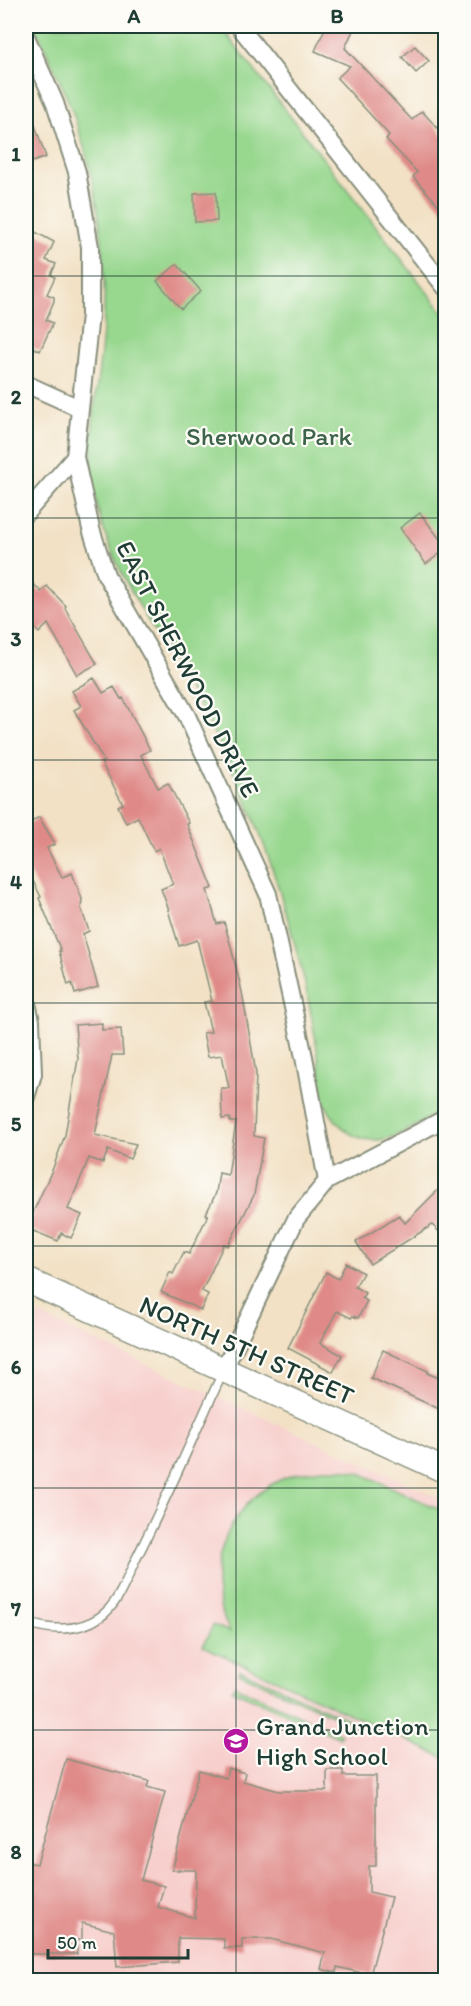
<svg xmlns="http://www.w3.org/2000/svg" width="471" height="2006" font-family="Itim,sans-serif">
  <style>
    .built { fill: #f7d0cd }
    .green { fill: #97d78e; stroke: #5b8a61; stroke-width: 1.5 }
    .building { fill: #df8a88 }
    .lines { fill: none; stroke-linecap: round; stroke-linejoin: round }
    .lane-casing { stroke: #888f7c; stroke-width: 11 }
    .street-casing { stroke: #888f7c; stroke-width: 20 }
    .secondary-casing { stroke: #888f7c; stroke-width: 27 }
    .lane { stroke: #fff; stroke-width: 8 }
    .street { stroke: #fff; stroke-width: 16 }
    .secondary { stroke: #fff; stroke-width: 24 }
    .grid { fill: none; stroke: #1f3d34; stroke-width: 1.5; stroke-opacity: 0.55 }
    .labels { text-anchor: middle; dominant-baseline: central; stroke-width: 4.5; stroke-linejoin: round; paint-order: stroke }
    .park-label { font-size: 26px; fill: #3d644a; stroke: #fdfcf7 }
    .street-label { font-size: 26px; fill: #1f3d34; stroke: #fdfcf7 }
    .poi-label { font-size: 26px; fill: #1f3d34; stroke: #fdfcf7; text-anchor: start }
    .neatline { fill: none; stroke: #1f3d34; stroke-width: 2 }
    .grid-label { font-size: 20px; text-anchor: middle; font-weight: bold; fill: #1f3d34 }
  </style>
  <rect width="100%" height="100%" fill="#fdfcf7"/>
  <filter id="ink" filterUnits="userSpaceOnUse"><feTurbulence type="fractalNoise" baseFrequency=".0167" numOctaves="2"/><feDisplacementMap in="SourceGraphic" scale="12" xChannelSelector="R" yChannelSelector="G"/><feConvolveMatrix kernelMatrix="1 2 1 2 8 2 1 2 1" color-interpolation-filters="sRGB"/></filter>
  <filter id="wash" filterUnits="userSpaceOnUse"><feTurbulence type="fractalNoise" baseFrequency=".008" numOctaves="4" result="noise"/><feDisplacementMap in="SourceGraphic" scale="24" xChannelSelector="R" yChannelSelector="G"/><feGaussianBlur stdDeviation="1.35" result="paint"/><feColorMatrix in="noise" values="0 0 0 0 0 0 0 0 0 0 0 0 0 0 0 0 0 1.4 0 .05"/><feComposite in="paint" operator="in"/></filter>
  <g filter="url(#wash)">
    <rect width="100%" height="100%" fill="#f2e1c5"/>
    <polygon class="built" points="26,1309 446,1501 445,1980 26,1980"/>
    <g class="green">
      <path d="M33 26H220L445 315V1108C411 1128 372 1161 337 1122 332 1116 326 1108 324 1100 320 1088 320 1074 319 1062 315 1034 310 1007 304 979 294 940 283 900 270 862 249 801 220 741 188 686 153 626 108 567 95 496 86 444 97 393 102 342 111 248 94 151 53 66 47 52 41 38 33 26Z"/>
      <path d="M322 1469H343L360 1473 445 1512V1758L203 1646 213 1625 230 1632C200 1576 224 1506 282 1479 295 1473 308 1471 322 1469Z"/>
      <polygon points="240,1670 348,1719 347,1722 239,1673"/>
      <polygon points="234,1686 341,1734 340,1738 232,1690"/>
    </g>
    <g id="blocks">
      <g class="building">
        <polygon points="326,26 355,26 345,48 412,120 422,111 441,132 440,133 446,138 446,213 413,177 417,172 386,139 389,135 337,78 350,66 315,51"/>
        <polygon points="415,46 429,61 416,73 402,57"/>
        <polygon points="28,106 46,157 30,163 29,161 26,162 26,107"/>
        <polygon points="216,192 217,221 195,222 194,193"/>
        <polygon points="26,227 54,242 46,260 56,264 51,275 55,277 47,294 54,297 54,301 46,320 53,323 40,351 26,344"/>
        <polygon points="177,264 201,291 181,309 157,281"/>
        <polygon points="420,513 446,547 446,549 426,564 400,528"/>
        <polygon points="26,576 41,592 47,586 66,606 65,608 97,664 77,675 48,624 39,633 26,619"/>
        <polygon points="94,678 103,693 114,687 121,699 123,698 150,750 141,755 158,788 168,783 189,823 187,824 213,888 207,890 217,924 224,922 230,943 242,992 256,1073 254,1136 264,1138 254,1195 228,1246 224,1244 202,1291 208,1294 201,1310 161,1292 170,1272 173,1274 184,1252 189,1254 208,1215 206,1214 216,1193 219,1173 228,1175 236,1122 230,1122 230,1118 222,1119 221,1088 229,1088 222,1055 208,1057 203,1033 211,1032 204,1002 212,1001 197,940 179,946 168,910 169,910 161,889 173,884 159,848 154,851 138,817 126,823 118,806 123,804 101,762 104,761 74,710 81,706 72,691"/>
        <polygon points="39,817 55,844 47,848 62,877 72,873 82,899 81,908 89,931 83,934 98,987 75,994 72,983 68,985 59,951 61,951 39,898 41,897 26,867 26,825"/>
        <polygon points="102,1023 102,1030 121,1029 123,1055 112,1055 95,1135 136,1144 130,1159 108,1150 103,1163 89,1158 68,1209 82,1215 71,1238 61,1233 58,1241 26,1228 53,1168 65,1135 78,1059 75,1025"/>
        <polygon points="446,1182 446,1238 432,1225 370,1264 356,1242 399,1215 405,1223"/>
        <polygon points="346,1263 363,1273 355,1287 365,1293 362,1298 367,1301 358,1318 353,1316 351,1318 337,1311 320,1343 342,1355 333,1372 288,1348 326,1272 338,1279"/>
        <polygon points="383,1350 428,1371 427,1373 446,1381 446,1412 371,1378"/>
        <polygon points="66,1759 149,1781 147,1787 165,1792 141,1880 164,1886 158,1907 195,1918 196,1870 172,1870 199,1770 226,1778 228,1768 245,1773 243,1781 279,1791 327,1791 327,1770 343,1770 343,1776 376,1776 376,1866 369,1866 369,1892 391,1897 370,1975 337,1967 336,1973 321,1969 325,1953 271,1939 242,1939 242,1948 224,1948 224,1939 178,1938 178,1962 117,1967 114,1931 82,1923 82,1940 77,1940 77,1954 26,1954 26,1862 37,1864"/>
      </g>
    </g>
  </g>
  <g filter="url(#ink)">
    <use href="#blocks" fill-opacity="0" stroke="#888f7c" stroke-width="1.5"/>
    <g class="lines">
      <g class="lane-casing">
        <path id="lane" d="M26 1622C49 1631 78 1632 100 1617 118 1605 127 1578 136 1559 167 1498 194 1434 223 1372"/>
      </g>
      <g class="street-casing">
        <g id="street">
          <polyline points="239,26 446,288"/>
          <polyline points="26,37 55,103 77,172 90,247 90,315 75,457 91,529 106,575 187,716 268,894 304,1057 327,1181"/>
          <polyline points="26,384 79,408"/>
          <polyline points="26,513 75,457"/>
          <polyline points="26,999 31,1021 33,1074 26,1097"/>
          <polyline points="223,1371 296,1219 327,1181 446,1118"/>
        </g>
      </g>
      <g class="secondary-casing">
        <polyline id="secondary" points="26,1280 446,1471"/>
      </g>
      <use href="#lane" class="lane"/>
      <use href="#street" class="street"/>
      <use href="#secondary" class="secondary"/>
    </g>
  </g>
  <path class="grid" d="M236 26V1980M26 276H446M26 518H446M26 760H446M26 1003H446M26 1246H446M26 1488H446M26 1730H446"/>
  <defs>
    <g id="school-disc" transform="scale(1.35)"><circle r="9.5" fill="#b5179e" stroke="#fdfcf7"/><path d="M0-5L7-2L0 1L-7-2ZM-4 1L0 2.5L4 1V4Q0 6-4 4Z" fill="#fff"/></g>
  </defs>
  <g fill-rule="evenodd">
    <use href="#school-disc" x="236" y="1741"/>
  </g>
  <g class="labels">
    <g class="park-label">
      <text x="269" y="436">Sherwood Park</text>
    </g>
    <g class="street-label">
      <text transform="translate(188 669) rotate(63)">EAST SHERWOOD DRIVE</text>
      <text transform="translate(247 1350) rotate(24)">NORTH 5TH STREET</text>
    </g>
    <g class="poi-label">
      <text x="256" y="1726">Grand Junction<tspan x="256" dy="30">High School</tspan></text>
    </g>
  </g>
  <rect width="471" height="2006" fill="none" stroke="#fdfcf7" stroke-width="66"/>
  <path d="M48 1949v9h140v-9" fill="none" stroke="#1f3d34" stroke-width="3"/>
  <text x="57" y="1949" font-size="18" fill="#1f3d34" stroke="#fdfcf7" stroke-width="4.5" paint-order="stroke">50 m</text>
  <rect x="33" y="33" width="405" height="1940" class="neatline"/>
  <g class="grid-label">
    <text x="134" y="23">A</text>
    <text x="337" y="23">B</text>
    <text x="16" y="161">1</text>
    <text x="16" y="404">2</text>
    <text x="16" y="646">3</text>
    <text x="16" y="889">4</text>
    <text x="16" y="1131">5</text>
    <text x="16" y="1374">6</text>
    <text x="16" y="1616">7</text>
    <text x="16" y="1859">8</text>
  </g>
</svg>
